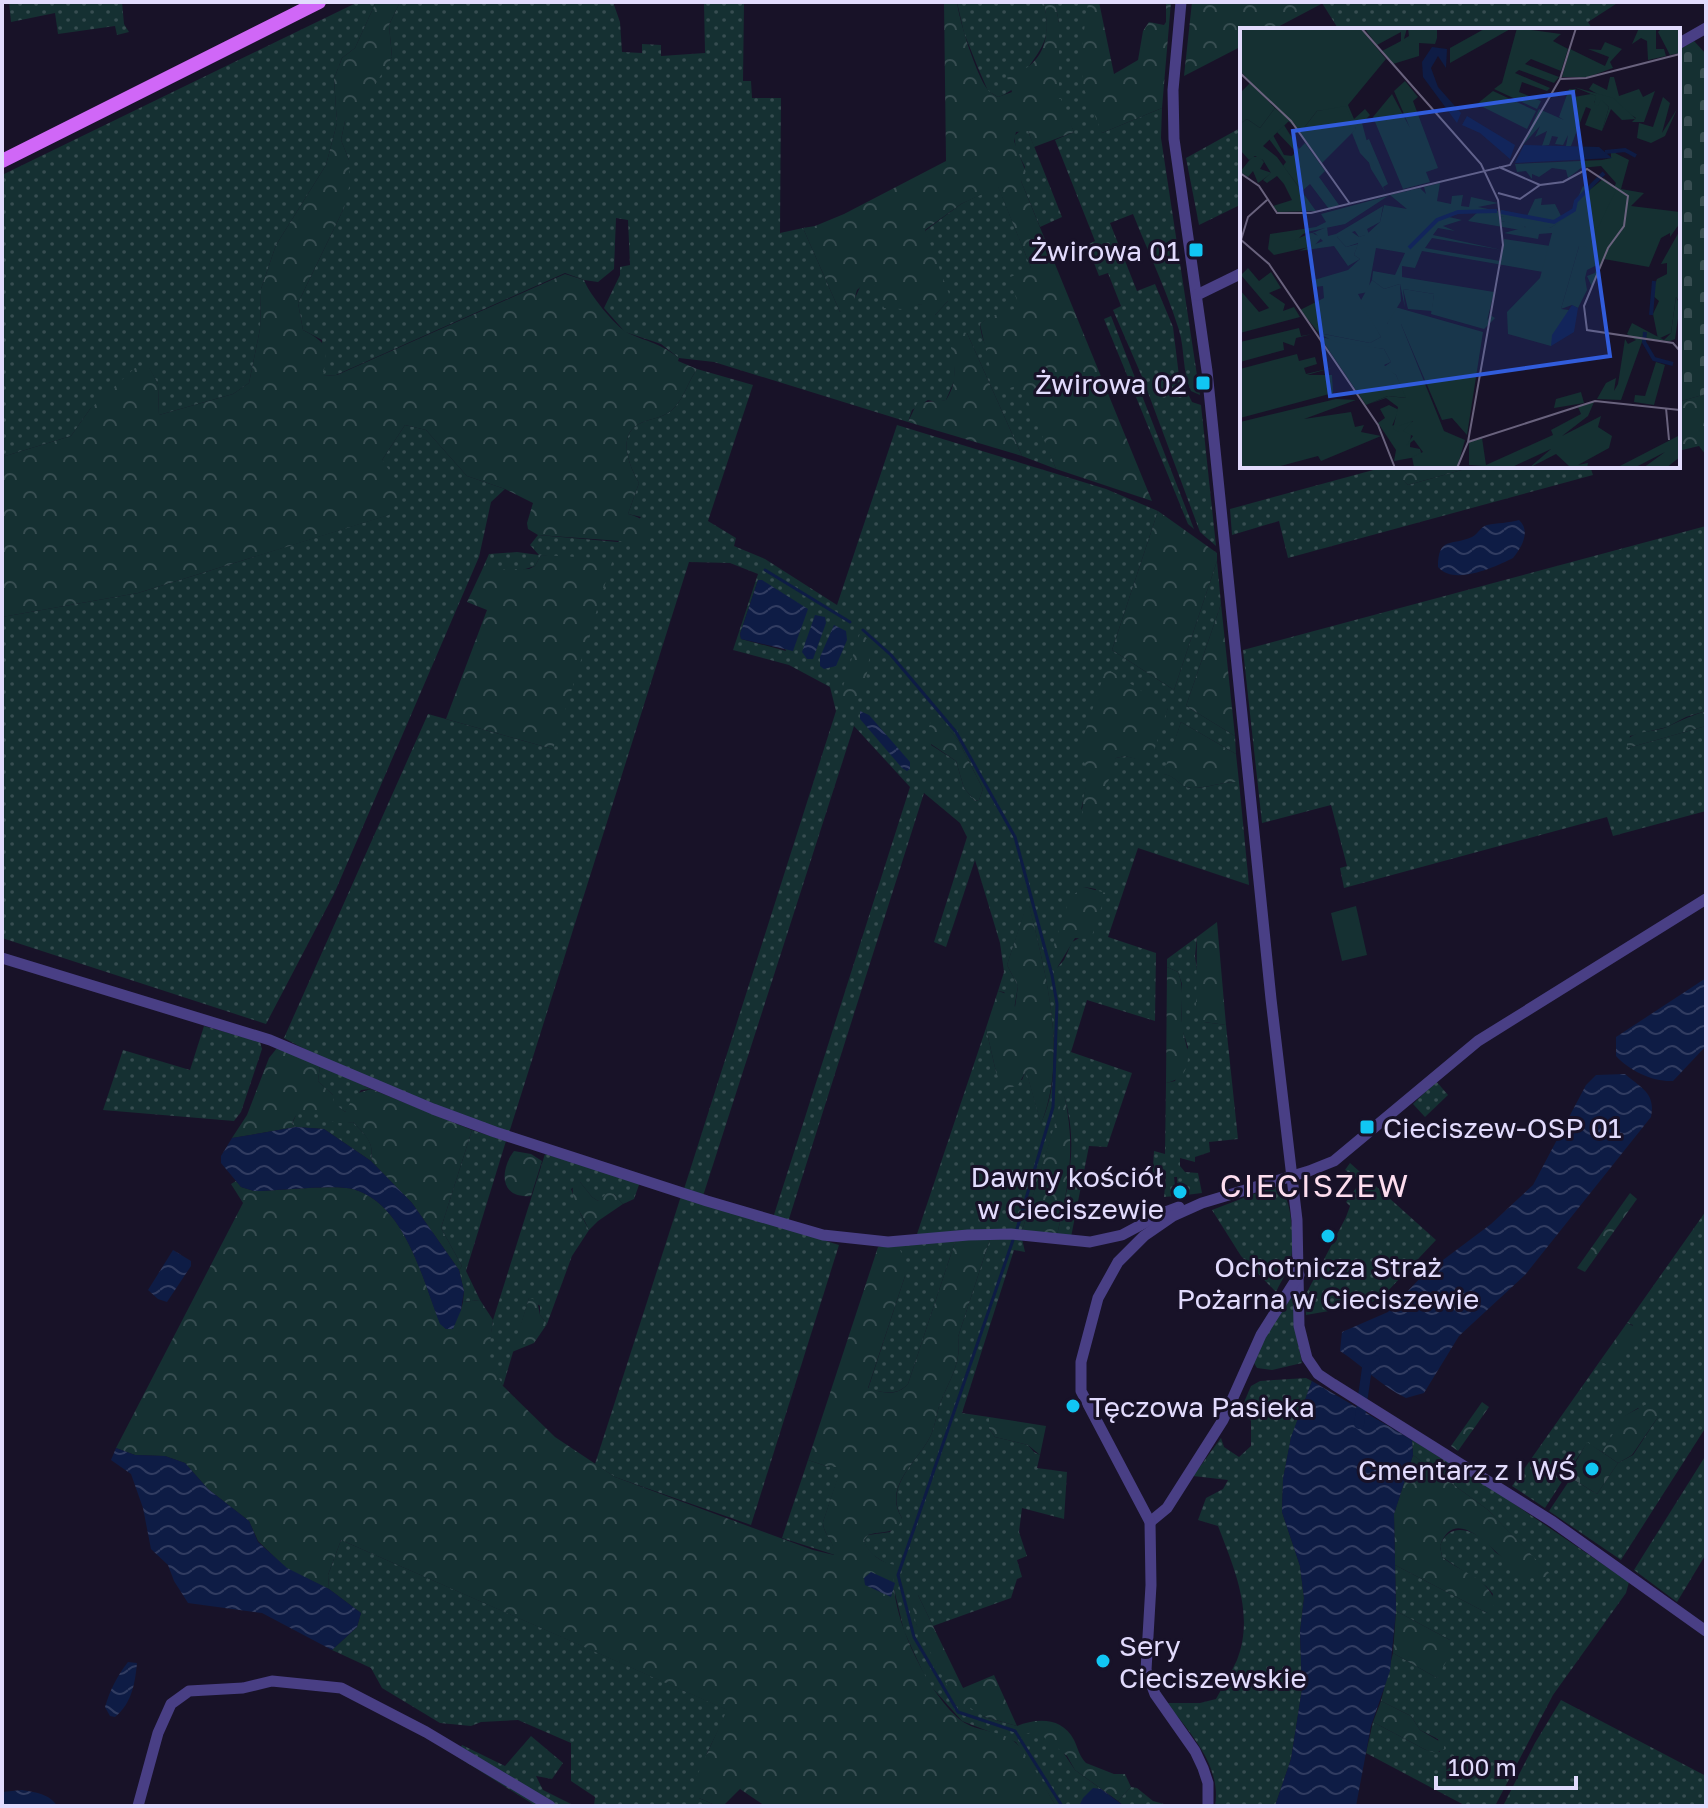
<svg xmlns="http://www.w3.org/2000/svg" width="1708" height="1808" font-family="'Golos Text',sans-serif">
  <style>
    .grass { fill: url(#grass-dots); fill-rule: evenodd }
    .forest { fill: url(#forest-crowns) }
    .cemetery { fill: url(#cemetery-stones) }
    .pitch { fill: #153032 }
    .water { fill: url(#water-waves) }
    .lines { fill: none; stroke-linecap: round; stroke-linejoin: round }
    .stream { stroke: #0e1c45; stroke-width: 3 }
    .canal { stroke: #0e1c45; stroke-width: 10 }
    .minor { stroke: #493f85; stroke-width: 11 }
    .major { stroke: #d067f7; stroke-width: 14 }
    .poi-dot { fill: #11c6f3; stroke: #181228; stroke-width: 3 }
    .labels { text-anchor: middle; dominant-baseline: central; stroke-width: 6; stroke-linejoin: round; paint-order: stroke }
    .poi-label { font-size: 28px; fill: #e2dbfd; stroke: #181228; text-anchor: end }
    .quarter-label { font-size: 32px; letter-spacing: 2px; fill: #fdddee; stroke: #181228 }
    .inset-river { fill: none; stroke: #0e1c45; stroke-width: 4 }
    .inset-road { fill: none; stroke: #69627d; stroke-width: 2 }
    .view { fill: #315cdc; fill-opacity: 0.15; stroke: #315cdc; stroke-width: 4 }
    .inset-edge { fill: none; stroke: #e2dbfd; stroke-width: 4 }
  </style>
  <defs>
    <pattern id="grass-dots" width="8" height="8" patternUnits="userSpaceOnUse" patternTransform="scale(2)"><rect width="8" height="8" fill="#153032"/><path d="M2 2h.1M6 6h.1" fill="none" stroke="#374d51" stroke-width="1.8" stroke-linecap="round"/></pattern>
    <pattern id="forest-crowns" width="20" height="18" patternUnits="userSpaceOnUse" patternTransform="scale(2)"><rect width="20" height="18" fill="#153032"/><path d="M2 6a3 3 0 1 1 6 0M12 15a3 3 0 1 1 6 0" fill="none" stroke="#374d51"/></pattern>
    <pattern id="cemetery-stones" width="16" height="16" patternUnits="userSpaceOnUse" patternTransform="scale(2)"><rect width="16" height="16" fill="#153032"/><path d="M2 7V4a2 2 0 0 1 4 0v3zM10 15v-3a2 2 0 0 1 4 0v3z" fill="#374d51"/></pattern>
    <pattern id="water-waves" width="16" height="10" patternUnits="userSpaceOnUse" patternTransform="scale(2)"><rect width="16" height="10" fill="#0e1c45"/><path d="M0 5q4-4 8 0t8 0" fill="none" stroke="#313c61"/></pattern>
  </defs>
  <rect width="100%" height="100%" fill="#181228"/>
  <g class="grass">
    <polygon points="9,2 122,2 124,24 129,32 117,35 115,26 58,34 55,13 11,22"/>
    <polygon points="358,2 376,2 355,48 342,58 334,79 337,123 326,165 276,245 261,289 260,329 249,383 233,394 159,415 158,384 149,368 90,409 71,436 2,457 2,175"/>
    <path d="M400 2H613L620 22 622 52 642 53V44L661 45V56L705 53 704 3H744L743 81H751L752 98H781L780 233 803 228 840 312 854 300 861 285 871 278 889 308 921 304 935 315 948 301 925 231 961 204 998 186 1031 268 1021 307C1008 316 993 314 980 324 983 359 1006 361 1022 386 1037 410 1045 442 1056 469L1022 456 967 333 954 361 955 379 946 400 936 402 928 400 912 410 908 422 714 362 679 358 661 344 625 332 604 308 620 275V267L630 265 628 220 616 218 614 269 598 282 584 280 565 273 336 375 323 376 322 340 303 330 298 303 344 208 349 160 341 140 345 121 392 57 389 25Z"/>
    <path d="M957 2H1044C1051 38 1045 44 1025 72 1016 85 1013 92 998 97L988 91 978 68 964 33Z"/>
    <path d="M1055 2H1088L1087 25 1102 133 1162 108 1161 138 1200 395 1191 391C1182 371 1185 350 1179 330 1167 291 1148 252 1133 214L1110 223 1137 291 1155 284 1173 327 1179 376 1192 402 1201 405 1216 546 1200 532 1143 379 1113 310 1121 306 1108 273 1099 276 1087 245 1095 241 1055 140 1074 132 1059 100V23Z"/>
    <polygon points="1325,2 1573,2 1575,4 1619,2 1588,22 1593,30 1339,30 1322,3"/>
    <polygon points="1242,127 1242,204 1199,225 1186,158"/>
    <polygon points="1020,131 1028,131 1062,217 1040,227 1021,181 1025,167 1016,149 1014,136"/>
    <polygon points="1111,316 1194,529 1188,524 1104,319"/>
    <path d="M697 369 753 385 708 521 736 538 734 546 765 559 837 605 897 425 1106 489 1158 511 1112 650 1174 690 1217 561 1221 604 1186 706 1235 736 1236 754 1181 722 1164 774C1175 775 1181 789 1193 788 1208 788 1223 781 1239 782L1249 885 1138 848 1108 937 1156 953 1155 1021 1087 1000 1071 1052 1132 1073 1107 1147 1089 1146 1071 1237 1057 1235C1068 1188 1079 1144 1064 1096L1022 1231 916 1237 986 1028 996 1072 1022 1080 1026 1070 1041 1123C1070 1062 1044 965 1028 902L1007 965 1018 986 1014 1009 1004 992 998 991 1004 972 1000 943 975 860 946 947 934 942 967 837 960 823 924 793 788 1222 773 1218 910 787 854 726 703 1196 684 1189 836 711 830 687 789 665 733 650 758 574 730 563 689 562 509 1133C433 1105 355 1077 284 1038L428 714 553 749 556 557 541 555 535 566 519 571 482 570 489 554 517 552 539 555 530 545 538 535 618 542 641 517 628 514 639 483C629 466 616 434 641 423 652 418 667 417 675 407 684 397 689 380 697 369ZM758 580 786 651 741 639 740 634ZM1168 708 1146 761 1125 756 1116 758 1081 810 1088 778 1087 762ZM934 712 958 740 983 789 979 800 975 801 964 788 956 761 931 745ZM1084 887 1096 889 1081 937 1072 942 1064 960 1057 968Z"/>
    <polygon points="405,425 426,430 467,476 505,489 491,502 479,557 334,894 266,1024 2,938 2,617 138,593 388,515 382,460"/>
    <polygon points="1388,466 1397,466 1399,476 1408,485 1476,466 1590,466 1593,475 1288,558 1279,521 1232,535 1230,509"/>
    <polygon points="1706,526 1706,711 1686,717 1667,727 1630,736 1628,748 1706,726 1706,811 1613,836 1607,817 1344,888 1340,868 1347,866 1331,805 1262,823 1243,650"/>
    <polygon points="1197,937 1195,956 1204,1022 1226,1025 1238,1139 1209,1142 1210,1152 1195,1157 1195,1162 1180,1158 1180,1166 1185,1172 1198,1173 1202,1193 1178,1196 1177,1177 1174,1177 1176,1196 1164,1197 1166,1176 1152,1182 1154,1151 1165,1154 1166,1083 1175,1081 1188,1047 1182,1029 1182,984 1178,972 1167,967 1167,959"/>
    <polygon points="204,1026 260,1042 262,1049 241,1112 234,1121 103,1110 123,1050 190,1070"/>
    <polygon points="320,1065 371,1089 361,1090 345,1112 333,1103 333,1095 318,1081"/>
    <polygon points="1436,1081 1448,1095 1425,1117 1413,1104"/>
    <path d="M306 1110C324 1111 335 1124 353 1122 365 1135 375 1142 371 1161L324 1129 296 1127 292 1124 297 1113Z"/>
    <polygon points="472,1130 506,1141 466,1271 480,1300 463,1302 464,1291 459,1270 462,1266 441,1228"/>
    <polygon points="545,1154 640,1182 634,1199 623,1204 614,1194 598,1201 592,1197 580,1182 571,1189 581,1215 589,1230 572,1256 547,1324 540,1315 540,1306 529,1298 503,1386 487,1358 493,1320"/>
    <polygon points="1350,1163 1436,1240 1385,1294 1369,1304 1306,1315 1305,1296 1346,1217 1350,1206 1346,1202 1361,1181 1345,1170"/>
    <path d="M1277 1185C1293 1195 1295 1246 1290 1264 1287 1273 1280 1283 1276 1292L1241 1256 1212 1210Z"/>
    <polygon points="681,1196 839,1245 751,1525 615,1477 595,1464"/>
    <polygon points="1706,1211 1706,1427 1621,1560 1549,1511 1571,1478 1597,1494 1618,1463 1633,1455 1658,1417 1638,1408 1625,1416 1602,1452 1587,1443 1545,1508 1512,1486 1600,1361 1611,1366 1633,1325 1627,1323"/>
    <path d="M956 1239 908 1384C896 1397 883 1392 868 1389L905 1276 897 1245Z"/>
    <path d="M990 1239H1022L1025 1252 1014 1250 962 1413 989 1417V1428L995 1437 1028 1445 1034 1452 1040 1455 1037 1468 1067 1472 1064 1519 1022 1508 1019 1532 1027 1556 1017 1560 1022 1577 1017 1579 1011 1598 933 1626 918 1595 916 1624 984 1717 1039 1732 1061 1749 1075 1770 1101 1789H1093L1079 1806H1056L1016 1742 962 1721 928 1683 904 1631 888 1564C878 1559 866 1552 864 1540L868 1535 890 1532 902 1518C883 1487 917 1462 930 1437 936 1425 936 1413 941 1401 950 1379 962 1362 958 1337Z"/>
    <polygon points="1294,1290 1295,1327 1302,1363 1272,1370 1257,1368 1254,1363 1257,1351"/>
    <path d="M1306 1378 1312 1381 1291 1438 1283 1479 1282 1512 1300 1566 1304 1598 1300 1632 1302 1689 1291 1759 1275 1806H1215C1222 1766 1190 1733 1167 1703H1200L1216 1699C1223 1686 1231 1673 1237 1660 1255 1614 1234 1568 1218 1526L1198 1520 1206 1498 1223 1489 1228 1480 1193 1476 1221 1438 1224 1447 1239 1457 1251 1446V1421L1242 1407 1251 1386 1260 1381Z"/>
    <path d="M1412 1440 1501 1495 1629 1582 1626 1593 1553 1695 1495 1806H1466L1366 1753 1373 1722 1426 1750 1440 1752 1438 1739 1420 1730 1411 1716 1381 1701 1393 1653 1437 1678 1450 1640 1396 1611 1395 1565 1487 1613 1493 1594 1486 1586 1442 1557 1440 1546C1448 1523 1470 1528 1485 1541 1490 1544 1493 1551 1498 1554 1512 1564 1535 1569 1551 1576L1488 1510 1413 1455Z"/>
    <polygon points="1706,1455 1706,1554 1677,1602 1634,1570"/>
    <path d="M808 1460 829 1467 842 1466 823 1522C823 1535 835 1541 835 1555L782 1538Z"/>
    <polygon points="341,1540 728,1710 707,1753 699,1798 717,1806 594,1806 595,1797 571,1781 571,1743 518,1720 481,1722 471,1726 440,1723 382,1688 371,1668 332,1650 357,1627 361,1613 329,1589 328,1575"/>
    <polygon points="1561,1700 1706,1776 1706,1806 1503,1806 1535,1743"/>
    <polygon points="531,1736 563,1763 552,1779 536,1776 543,1790 575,1806 536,1806 456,1756 462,1745 505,1766"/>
    <polygon points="1131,1787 1137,1788 1153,1801 1171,1806 1124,1806 1118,1801"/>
  </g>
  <g class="forest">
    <path d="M376 2H400L389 25 392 57 358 113 345 121 341 140 349 160 350 183 344 208 298 303 303 330C329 344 328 347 323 376L337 375 565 274 584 280C589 294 615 326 628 333 650 343 658 342 679 358L678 361 697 369C689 380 684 397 675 407 667 417 652 418 641 423 616 434 629 466 639 483L628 514C646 519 651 525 648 543L538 535 528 529 527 523 533 503 505 489 467 476 426 430 405 425 382 460 404 491 389 515 138 593 2 617V457L71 436 90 409 135 368 149 367 158 384 159 415 233 394 249 383 260 329 261 289 276 245 326 165 337 123 334 79 342 58 355 48Z"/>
    <path d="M944 2H957C959 20 976 75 988 90 989 92 996 96 998 97L1012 92 1007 77C1045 65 1051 38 1044 2H1055L1059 23V99H1061L1074 132 1034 147 1028 131 1016 132 1014 141 1027 175 1021 181 1152 501 1056 469 1021 385 1002 390 992 377 980 324 989 317 1020 307 1008 278 1031 268 998 187 961 204 925 230 949 294 948 301 935 315 926 316 921 304 902 309 884 308 871 278 857 290 853 305 840 312 803 228 815 226 844 214 946 161Z"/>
    <polygon points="1088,2 1099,2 1114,74 1138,60 1143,31 1149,22 1164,25 1166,22 1166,2 1171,2 1162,108 1102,133 1084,89 1080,60"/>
    <polygon points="1192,2 1325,2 1272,30 1242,30 1242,46 1184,76"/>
    <path d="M960 332 967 333 1022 456 908 422 917 403 946 400C959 381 954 363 950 342Z"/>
    <polygon points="1706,394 1706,455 1699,446 1678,451 1678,402"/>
    <polygon points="1397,466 1476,466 1408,485 1398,476"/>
    <polygon points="1158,511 1217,553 1217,561 1174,690 1112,650"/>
    <polygon points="541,555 613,559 553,749 446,719 487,610 467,602 482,570 529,569 535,566"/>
    <polygon points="1221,604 1235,736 1186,706"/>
    <polygon points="860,633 872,642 864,691 855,702 846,708 838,702"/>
    <path d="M1106 668 1168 708 1150 763 1125 756 1116 758 1092 830C1067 805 1102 779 1078 753Z"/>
    <polygon points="934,711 958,740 983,789 979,800 975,801 964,788 956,761 925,740"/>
    <path d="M1706 711V726L1628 748 1626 741C1636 729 1655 733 1669 726 1681 720 1693 715 1706 711Z"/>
    <path d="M1181 722 1236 754 1239 782C1223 781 1208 788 1192 788 1180 788 1175 775 1163 774Z"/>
    <polygon points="1084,887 1106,893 1091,939 1075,938 1057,968 1052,951 1070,897"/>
    <path d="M1028 900C1045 972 1069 1053 1041 1124L1026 1071 1018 1085 1004 1090 996 1072 986 1028 998 991 1010 995 1015 1007 1018 986 1007 965Z"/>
    <polygon points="1217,922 1226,1025 1204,1022 1196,1007 1197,937"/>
    <path d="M1167 967 1178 972C1186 991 1179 1010 1183 1030 1185 1043 1191 1055 1186 1068 1183 1077 1175 1081 1166 1083Z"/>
    <path d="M277 1048 320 1065 318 1081 333 1095 334 1103 345 1112 355 1094 371 1089 472 1130 441 1228 462 1266 459 1270 412 1203 371 1161C375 1143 365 1135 353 1122 347 1123 340 1124 334 1122 319 1116 299 1100 292 1124L296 1127 232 1138 247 1115 269 1058Z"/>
    <path d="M1064 1094C1076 1147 1069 1183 1057 1235L1022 1231Z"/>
    <path d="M514 1151 531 1154 542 1161 531 1196C500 1199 499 1171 514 1151Z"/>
    <path d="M236 1181 241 1187 254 1191C276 1191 334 1184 353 1189 405 1204 422 1278 440 1323L446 1329 461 1310 463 1302 480 1300 493 1320 488 1358 503 1386 555 1437 615 1477 813 1550 834 1555C835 1541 823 1535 823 1522L841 1467H829L808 1460 878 1247 897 1245 904 1257 905 1276 868 1388C883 1393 896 1397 908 1384L956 1239H990L958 1337C962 1362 950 1379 941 1401 936 1413 936 1425 930 1437 917 1462 882 1488 902 1518 897 1536 882 1530 868 1535L864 1540C868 1554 882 1563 896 1565 883 1604 930 1701 965 1723 980 1732 1004 1731 1016 1743 1030 1757 1045 1789 1056 1806H765L740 1789 723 1806H717L699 1798 694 1782 727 1710 341 1540 328 1575 329 1589 287 1569 258 1541 249 1521 208 1489 185 1463 165 1456 135 1455 116 1448 243 1203 231 1184Z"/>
    <path d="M574 1182H580L592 1197 598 1201 608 1192 614 1194 623 1204 598 1221 589 1230C583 1215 568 1198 574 1182Z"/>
    <polygon points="1630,1193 1637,1199 1585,1272 1577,1268"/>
    <polygon points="529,1298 537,1300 540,1315 547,1324 534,1343 512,1352"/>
    <polygon points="1627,1323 1637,1328 1639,1333 1617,1365 1611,1367 1600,1361"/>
    <polygon points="1482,1402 1489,1407 1458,1451 1451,1446"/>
    <polygon points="1647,1404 1658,1406 1660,1411 1658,1417 1632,1455 1618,1463 1602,1452 1624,1416"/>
    <polygon points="989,1417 1046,1426 1040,1455 1028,1445 995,1437 989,1428"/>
    <path d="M1413 1455 1488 1510 1552 1576C1540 1578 1531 1579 1520 1573 1501 1562 1457 1498 1440 1546L1442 1557C1460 1572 1491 1579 1495 1604L1487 1613 1395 1565 1394 1514Z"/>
    <path d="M918 1595 963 1688 994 1675 1017 1726C1037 1718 1062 1717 1074 1740 1078 1748 1079 1756 1086 1763L1114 1774H1125L1131 1787 1118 1801 1075 1770 1067 1756 1055 1746 1048 1748C1047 1732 1034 1730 1022 1735L1017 1726 985 1717 953 1697 916 1624 911 1597Z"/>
    <polygon points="1396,1611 1450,1640 1450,1655 1437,1678 1393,1653"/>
    <polygon points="1381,1701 1411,1716 1420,1730 1444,1744 1444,1749 1436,1753 1426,1750 1373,1722"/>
  </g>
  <g class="cemetery">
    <polygon points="1694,41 1706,54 1706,394 1678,402 1678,50"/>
    <polygon points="1587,1442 1618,1463 1597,1494 1568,1476"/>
  </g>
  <polygon class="pitch" points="1356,906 1367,955 1342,961 1331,913"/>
  <g class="water">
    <path d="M1519 520C1531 531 1522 547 1513 558 1495 567 1454 586 1438 567 1438 536 1452 546 1472 537 1478 534 1480 527 1487 525 1497 523 1509 523 1519 520Z"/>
    <polygon points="758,580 762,580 808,609 793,651 741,639 740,634"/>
    <polygon points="815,615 825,617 826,623 813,659 807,659 802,652"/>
    <polygon points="834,625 846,631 847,640 836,666 824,669 820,666 820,657"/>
    <polygon points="860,711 869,715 910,762 910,769 907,771 902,768 860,719"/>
    <path d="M1706 978V1046L1673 1081C1653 1082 1630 1071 1616 1056V1037Z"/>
    <path d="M1625 1074C1641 1088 1656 1093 1651 1117L1525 1275 1459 1336 1424 1393 1406 1398C1381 1386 1363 1366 1340 1351L1342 1332 1388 1312 1423 1275 1491 1224 1533 1185 1586 1085 1596 1075Z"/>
    <path d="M296 1127 324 1129 371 1161 412 1203 459 1270 464 1291 461 1310 453 1329H446L440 1324C422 1278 405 1204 353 1189 334 1184 276 1191 254 1191L241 1187 221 1163V1156L232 1138Z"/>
    <polygon points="173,1250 191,1261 191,1266 167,1302 158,1299 148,1290"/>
    <polygon points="1312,1381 1412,1440 1413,1455 1394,1514 1396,1611 1390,1671 1371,1726 1356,1806 1275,1806 1291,1759 1302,1689 1300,1632 1304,1598 1300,1566 1282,1512 1283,1479 1291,1437"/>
    <polygon points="116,1448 135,1455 165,1456 185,1463 208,1489 249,1521 258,1542 287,1568 329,1589 361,1613 357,1627 332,1650 262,1613 188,1603 174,1581 168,1565 151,1549 143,1508 131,1474 111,1460"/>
    <polygon points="871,1572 895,1583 891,1597 865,1585 864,1578"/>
    <path d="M128 1662 137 1663C135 1683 132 1703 115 1717L110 1716 105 1707C110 1690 117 1676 128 1662Z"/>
    <polygon points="1093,1788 1101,1789 1124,1806 1079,1806 1083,1798"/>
    <path d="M22 1790C35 1792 50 1794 57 1806H2V1792Z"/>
  </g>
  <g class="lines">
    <g class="stream">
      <polyline points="765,570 850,622"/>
      <polyline points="863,630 891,655 956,732 1015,837 1052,975 1057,1004 1053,1107 1017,1229"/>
      <polyline points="1013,1240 898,1575 914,1637 958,1712 1015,1731 1062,1806"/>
    </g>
    <polyline class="canal" points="1359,1424 1367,1368 1375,1360"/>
    <g class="minor">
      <polyline points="1181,2 1173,90 1174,139 1207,371 1271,999 1297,1220 1299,1326 1307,1358 1318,1374 1333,1384 1553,1522 1706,1631"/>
      <polyline points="1678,44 1706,28"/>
      <polyline points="1197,295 1242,273"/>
      <polyline points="2,958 270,1040 433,1109 495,1132 707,1201 823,1235 888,1242 968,1235 1011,1234 1090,1242 1122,1235 1163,1213 1179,1207"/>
      <polyline points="1150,1522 1167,1508 1223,1420 1261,1335 1299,1275"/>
      <polyline points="138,1806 158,1733 171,1704 189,1691 243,1688 272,1681 341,1688 426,1732 550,1806"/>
      <polyline points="1208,1806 1208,1783 1203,1768 1195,1751 1155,1694 1146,1670 1151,1585 1150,1522 1081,1391 1081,1362 1098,1298 1118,1262 1144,1236 1173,1216 1202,1203 1309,1171 1334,1161 1478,1041 1706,899"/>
    </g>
    <polyline class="major" points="2,161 319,2"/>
  </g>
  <g class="poi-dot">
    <rect x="1188" y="242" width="16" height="16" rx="4"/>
    <rect x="1195" y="375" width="16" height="16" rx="4"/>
    <rect x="1359" y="1119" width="16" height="16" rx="4"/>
    <circle cx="1180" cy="1192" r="8"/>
    <circle cx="1328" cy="1236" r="8"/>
    <circle cx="1073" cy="1406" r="8"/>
    <circle cx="1592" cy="1469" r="8"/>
    <circle cx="1103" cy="1661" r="8"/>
  </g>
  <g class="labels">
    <g class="poi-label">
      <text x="1180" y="250">Żwirowa 01</text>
      <text x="1187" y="383">Żwirowa 02</text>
      <text x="1383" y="1127" text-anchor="start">Cieciszew-OSP 01</text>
      <text x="1164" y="1176">Dawny kościół<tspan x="1164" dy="32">w Cieciszewie</tspan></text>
      <text x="1328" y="1266" text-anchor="middle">Ochotnicza Straż<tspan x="1328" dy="32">Pożarna w Cieciszewie</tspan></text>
      <text x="1089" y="1406" text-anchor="start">Tęczowa Pasieka</text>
      <text x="1576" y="1469">Cmentarz z I WŚ</text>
      <text x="1119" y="1645" text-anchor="start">Sery<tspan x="1119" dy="32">Cieciszewskie</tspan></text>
    </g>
    <g class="quarter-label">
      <text x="1315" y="1185">CIECISZEW</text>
    </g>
  </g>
  <g transform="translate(1240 28)">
    <rect width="440" height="440" fill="#181228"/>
    <path d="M124 0H167L164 11 169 8 168 0H197V10L195 16 179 15V28L153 36 142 23 161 13V4L137 17ZM246 0H272L210 35V20ZM277 0 321 6 313 13 328 21 321 43 291 31 285 36 319 49 314 55 279 42 275 45 310 60 307 63 282 54 279 64 301 73 297 81 254 61 262 55ZM399 0H416V21H424L426 28 408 32 407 13 401 10 392 16ZM422 0H440V25L430 27 418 4ZM365 14 382 21 370 34 373 40 348 49H322L330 21 365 38 369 29 348 21 361 22ZM370 49H374L379 68 399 61 403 69 415 63 404 94H392L396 90 349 61 353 55 367 62ZM165 53 178 69 173 73 198 140 186 144 190 154 163 161 133 89 152 66 170 100 154 63ZM10 55 35 80 20 100 7 91 0 96V65ZM329 61H336L334 69 351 66 357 68 354 75 361 71 369 79 362 103 345 97 351 81 346 79 331 118H326L328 107 323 117 315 116 318 109 312 108 309 117 302 118 307 103 295 109 300 98 282 118 299 81 324 92 319 89ZM253 63 296 83 287 101 237 76ZM44 97 59 121 65 115 85 143 79 149 99 177 89 181 70 156 62 163 43 138 46 134 29 111 33 107 44 127 52 128 56 124 37 104ZM129 111 148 156 143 159 146 165 131 141 123 114ZM371 123 389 132 381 161 404 165 391 178 440 184V195L430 209V205L421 210 409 239 364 231 352 259 347 248 355 245 357 237 347 242 345 250 347 262 338 280 332 277 321 281 339 218 351 214 376 155 361 138 341 140 328 150 326 142 312 140 299 149 292 146V151L286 143 277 144 275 136 362 132 371 130ZM12 129H20L24 134 20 141 32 145 18 155 13 143 8 149 0 144ZM361 149 330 188 310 200 260 188 261 182 287 188 295 171 302 170 301 177 315 176 321 188 317 191 332 183 343 158 347 161ZM200 155 197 173 211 176 212 168 223 167 221 178 229 179 231 169 258 175 238 179 258 183 261 193 284 197 286 203 228 193 240 182 225 183 209 189 222 192 203 198 215 203 198 200 193 207 262 222 192 210 185 220 260 233 264 211 310 218 303 244 182 223 175 240 162 238V249L254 264 247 293 250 287 255 290 244 301 191 286 194 266 163 261 165 280 160 256 144 261 132 252 133 243 155 247 165 225 136 220 128 264 118 266 141 309 130 315 79 305 60 282 84 270 83 258 75 259 74 252 108 242 120 231 114 227 118 215 106 219 97 209 109 202 119 209 127 206 140 194 144 177 167 181 150 167 180 160 186 166 184 159ZM148 168 105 196 71 203 63 206 59 210 71 205 82 209 74 218 34 227 28 221 30 206 76 199 86 194 81 186ZM440 202V274L436 269 431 305 418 311 413 286 419 273 411 266 417 251 427 246V235L421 236ZM8 240 19 253 31 244 41 260 29 265 45 276 43 283 54 279 60 289 0 305V262L19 284 29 280 1 247ZM155 279 243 304 227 407 212 390 202 392 161 296H147ZM59 300 61 308 72 306 56 310 54 318 43 314 44 322 0 334V314ZM80 309 144 321 151 334 144 337 156 347 167 370 148 368 126 377ZM57 326 59 333 75 329 77 336 64 340 66 346 95 339 67 347H92L93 365 0 390V341ZM416 334 425 337 414 377 394 374 395 367 405 368ZM341 364 344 375 314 380 316 371ZM96 371 116 372 64 391 111 384 115 399 124 397 121 404 141 408 81 433 78 428 33 440H0V394ZM354 374 348 388 322 408 361 388 358 399 372 408 369 420 338 437 348 435 347 440H321L329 438 316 426 289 440 311 421 270 440 229 437V414L242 410 246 437 313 407 311 402 341 386 338 379ZM149 377 159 382 152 398 146 399 172 393 170 419 180 421 182 428 154 433 156 422 138 395 145 390 140 381ZM440 407V429L426 440H403L425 424 394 440H376Z" fill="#153032"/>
    <path d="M6 0H120L146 31 108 77 114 91 125 81 130 87 122 95 134 140 120 125 112 105 116 100 88 82 77 83 60 105 0 43V4ZM334 59 373 70 396 91 382 92 371 81 362 103 369 79 361 72 358 78 354 76 356 68ZM423 69 430 75 422 105 437 81 425 108 411 115 397 110 399 95 413 99ZM35 80 49 93 23 118 37 129 76 183 38 184 33 178 52 172 44 156 37 148 27 155 23 152 31 145 23 132 15 128 9 132 0 122V96L7 91 20 100ZM364 150 377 160 351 214 353 220 339 218 321 281 329 282 311 318 268 306 267 284 300 250 312 205 299 206 298 211 264 205 286 199 261 193 260 188 306 195 310 200 330 187 337 173ZM143 178 140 194 127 201 129 206 138 200 136 218 121 213 125 207 119 209 115 203 97 209 106 219 118 216 114 227 120 231 108 238 94 218 59 223 83 213 75 205 53 213 87 199 88 208 96 206ZM132 252 144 261 160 256 161 273 147 296H161L204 403 225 412 217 440 174 439 172 429 183 424 174 412 166 418 173 408 163 403 173 393 159 398V404L153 401 158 379 146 370 129 376 148 368 166 370 156 347 144 339 151 334 144 321 95 314 78 305 130 315 141 309 120 274ZM163 261 194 266 192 283 168 281ZM436 269 440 277 435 311 430 313 403 311 381 372 357 371 366 355 376 350 374 363 378 356 385 311 388 316 396 312 387 306 392 295 424 312 431 305Z" fill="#153032"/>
    <path d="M106 78 116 101 82 135 60 105 77 83Z" fill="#153032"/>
    <path d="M192 19 207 21 206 40 198 28 191 40 198 59 221 85 217 95 183 49 182 34ZM227 88 275 117 270 131 240 105 222 97ZM284 117 359 119 372 130 275 135ZM332 277 338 280 334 304 311 318 312 307Z" fill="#0e1c45"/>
    <path class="inset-river" d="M365 124 385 122 396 128M261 184 314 194 334 182 336 173 364 145M169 220 197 192 218 184 257 183M411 287 414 253M405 304 404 314 414 331 433 336"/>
    <path class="inset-road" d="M121 0 241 136 258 172 263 217 228 414 217 440M0 45 51 93 110 176M320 51 346 50 440 26M259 139 300 157M0 145 19 158 37 185H71L270 137 320 51 336 0M258 165 280 171 300 157 323 154 347 141 388 168 384 198 368 220 344 278 347 302 433 315 440 323M0 211 29 236 138 397 155 440M1 212 8 189 27 172M426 380 429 412M228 414 355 373 440 382"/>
    <path class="view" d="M333 64 370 328 90 368 53 103Z"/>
    <rect width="440" height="440" class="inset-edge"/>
  </g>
  <rect width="1708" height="1808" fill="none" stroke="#e2dbfd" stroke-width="8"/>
  <path d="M1436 1776v12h140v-12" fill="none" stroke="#e2dbfd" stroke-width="4"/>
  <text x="1448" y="1776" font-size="24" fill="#e2dbfd" stroke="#181228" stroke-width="6" paint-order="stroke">100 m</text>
</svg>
